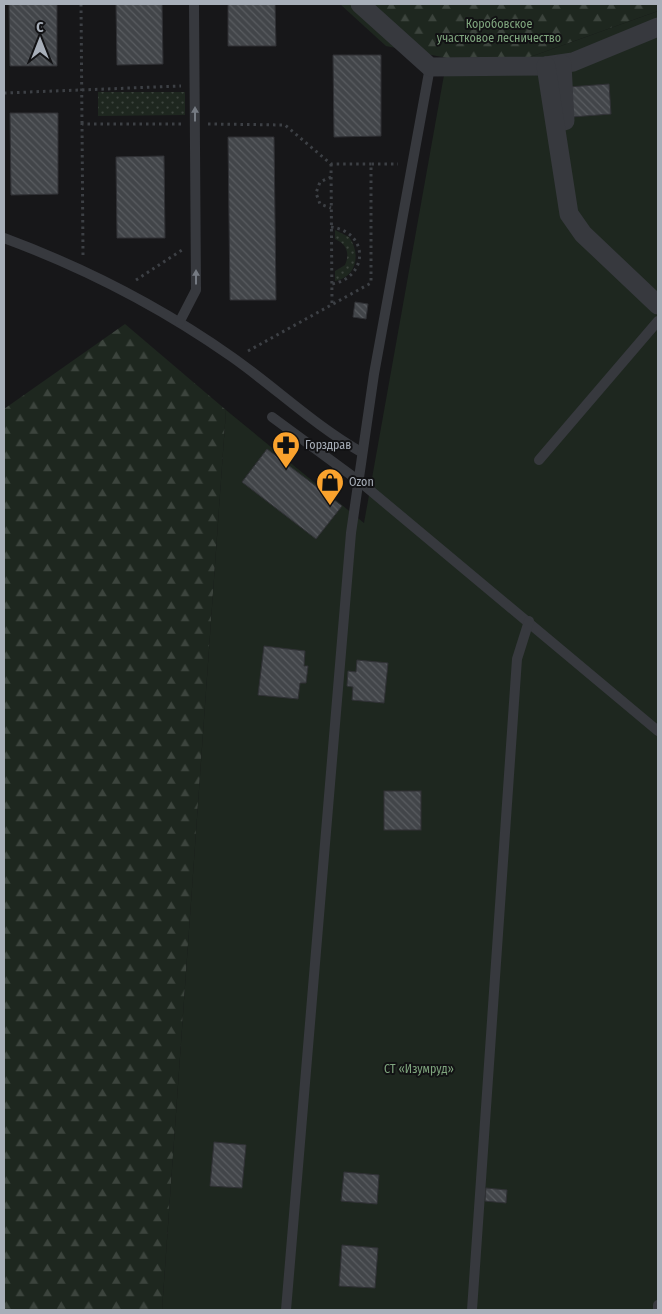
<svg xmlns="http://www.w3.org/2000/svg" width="662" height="1314" font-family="'Fira Sans Condensed',sans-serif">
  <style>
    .grass { fill: url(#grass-dots) }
    .forest { fill: url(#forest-firs) }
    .garden { fill: #1e271f }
    .building { fill: url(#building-back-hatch); stroke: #303135 }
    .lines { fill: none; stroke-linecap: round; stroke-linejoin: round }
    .path { stroke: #3d4045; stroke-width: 3; stroke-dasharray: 2.5 4; stroke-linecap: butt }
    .lane { stroke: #37393e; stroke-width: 10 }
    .street { stroke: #37393e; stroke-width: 19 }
    .oneway { fill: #757a82 }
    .labels { text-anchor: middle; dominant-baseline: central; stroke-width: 4; stroke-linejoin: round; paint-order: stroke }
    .park-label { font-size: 12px; fill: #7fa57e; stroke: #121214 }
    .poi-label { font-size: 12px; fill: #a8afb9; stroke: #121214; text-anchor: start }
  </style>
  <defs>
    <pattern id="grass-dots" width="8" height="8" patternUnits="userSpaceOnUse" patternTransform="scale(1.25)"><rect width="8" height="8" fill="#1e271f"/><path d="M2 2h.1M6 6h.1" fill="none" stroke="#3c443d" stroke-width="1.8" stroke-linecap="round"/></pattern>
    <pattern id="forest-firs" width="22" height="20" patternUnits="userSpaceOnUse" patternTransform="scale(1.25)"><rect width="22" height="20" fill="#1e271f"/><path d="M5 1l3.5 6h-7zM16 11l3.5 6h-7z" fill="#3c443d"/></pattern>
    <pattern id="building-back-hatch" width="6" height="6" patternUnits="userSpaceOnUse" patternTransform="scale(1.25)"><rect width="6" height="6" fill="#424549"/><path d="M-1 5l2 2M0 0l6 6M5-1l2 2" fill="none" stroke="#5a5d61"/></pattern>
  </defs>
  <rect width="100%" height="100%" fill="#171719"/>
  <g class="grass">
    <polygon points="98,92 185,92 185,115 98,116"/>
    <path d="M335 230 349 237C361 253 357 277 335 281V271L345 265C350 254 347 244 335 239Z"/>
  </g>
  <g class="forest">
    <polygon points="340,4 658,4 658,11 530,57 447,58 386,46"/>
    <polygon points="125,324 226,410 162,1310 4,1310 4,409"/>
  </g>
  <polygon class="garden" points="658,11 658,1310 162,1310 226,410 364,523 447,58 530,57"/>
  <g class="building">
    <polygon points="9,4 57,4 57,66 10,66"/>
    <polygon points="116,4 162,4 163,64 117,65"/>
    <polygon points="228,4 275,4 276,46 228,46"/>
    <polygon points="333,55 381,55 381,136 334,137"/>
    <polygon points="609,84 611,114 571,117 569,87"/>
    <polygon points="10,113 58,113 58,194 11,195"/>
    <polygon points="228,137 274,137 276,300 230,300"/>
    <polygon points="164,156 165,238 117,238 116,157"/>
    <polygon points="355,302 368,304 366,319 353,317"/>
    <polygon points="267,449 342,506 316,539 242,482"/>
    <polygon points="264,646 305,651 304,666 308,666 306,683 300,683 298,699 258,695"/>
    <polygon points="357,660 388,663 384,703 352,700 353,687 347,686 348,671 356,672"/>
    <rect x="384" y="791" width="37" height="39"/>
    <polygon points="214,1142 246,1145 242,1188 210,1186"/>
    <polygon points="344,1172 379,1175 377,1204 341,1201"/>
    <polygon points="486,1188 507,1190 506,1203 485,1201"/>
    <polygon points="342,1245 378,1248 375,1288 339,1286"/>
  </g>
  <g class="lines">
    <g class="path">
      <polyline points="81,4 82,124"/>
      <polyline points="4,93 181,86"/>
      <polyline points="208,124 285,125 331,164 371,164"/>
      <polyline points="331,164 332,304"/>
      <polyline points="331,177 320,182 316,193 320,204 331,208"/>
      <path d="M331 227C369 232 369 277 332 284"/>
      <polyline points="83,255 82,124 182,124"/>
      <polyline points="136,280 182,250"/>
      <polyline points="248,351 371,283 371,164 398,164"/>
    </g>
    <g class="lane">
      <path d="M4 238C85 268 161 307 232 357 276 388 314 425 361 452"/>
      <polyline points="180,321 196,290 194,4"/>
      <polyline points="272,417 359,481 658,731"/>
      <polyline points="539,460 658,321"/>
      <polyline points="286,1310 351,533 374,374 430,67"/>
      <polyline points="472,1310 517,659 529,621"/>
      <polyline points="658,1310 658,1305"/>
    </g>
    <g class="street">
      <polyline points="360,4 430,67 546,66 573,62 658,27"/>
      <polyline points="562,64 565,121"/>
      <polyline points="546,66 569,214 583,234 658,305"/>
    </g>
  </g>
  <defs><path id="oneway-solid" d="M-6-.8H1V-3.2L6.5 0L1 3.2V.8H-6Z" transform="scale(1.25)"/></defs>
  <g class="oneway">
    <use href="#oneway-solid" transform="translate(195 114) rotate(-90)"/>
    <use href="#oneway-solid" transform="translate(196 277) rotate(-90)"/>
  </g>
  <defs>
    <g id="pharmacy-pin" transform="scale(1.4375)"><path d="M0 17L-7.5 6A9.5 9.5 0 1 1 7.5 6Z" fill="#faa22d" stroke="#121214"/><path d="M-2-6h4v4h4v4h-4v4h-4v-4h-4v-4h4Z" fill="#111"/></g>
    <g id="shop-pin" transform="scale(1.4375)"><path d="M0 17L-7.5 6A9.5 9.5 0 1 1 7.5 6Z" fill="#faa22d" stroke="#121214"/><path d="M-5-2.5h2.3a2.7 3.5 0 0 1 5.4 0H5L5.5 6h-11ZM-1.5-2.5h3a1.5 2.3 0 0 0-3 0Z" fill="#111"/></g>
  </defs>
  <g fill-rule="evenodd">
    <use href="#pharmacy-pin" x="286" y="445"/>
    <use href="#shop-pin" x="330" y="482"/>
  </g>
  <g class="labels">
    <g class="park-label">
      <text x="499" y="24">Коробовское<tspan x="499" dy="14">участковое лесничество</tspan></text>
      <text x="419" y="1069">СТ «Изумруд»</text>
    </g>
    <g class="poi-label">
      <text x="305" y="445">Горздрав</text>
      <text x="349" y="482">Ozon</text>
    </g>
  </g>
  <rect width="662" height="1314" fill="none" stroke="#a8afb9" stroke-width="10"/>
  <g transform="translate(40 40)" stroke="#121214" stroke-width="4" paint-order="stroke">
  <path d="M0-4L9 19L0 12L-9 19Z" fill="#a8afb9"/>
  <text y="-8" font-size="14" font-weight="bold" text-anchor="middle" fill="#a8afb9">С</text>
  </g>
</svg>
